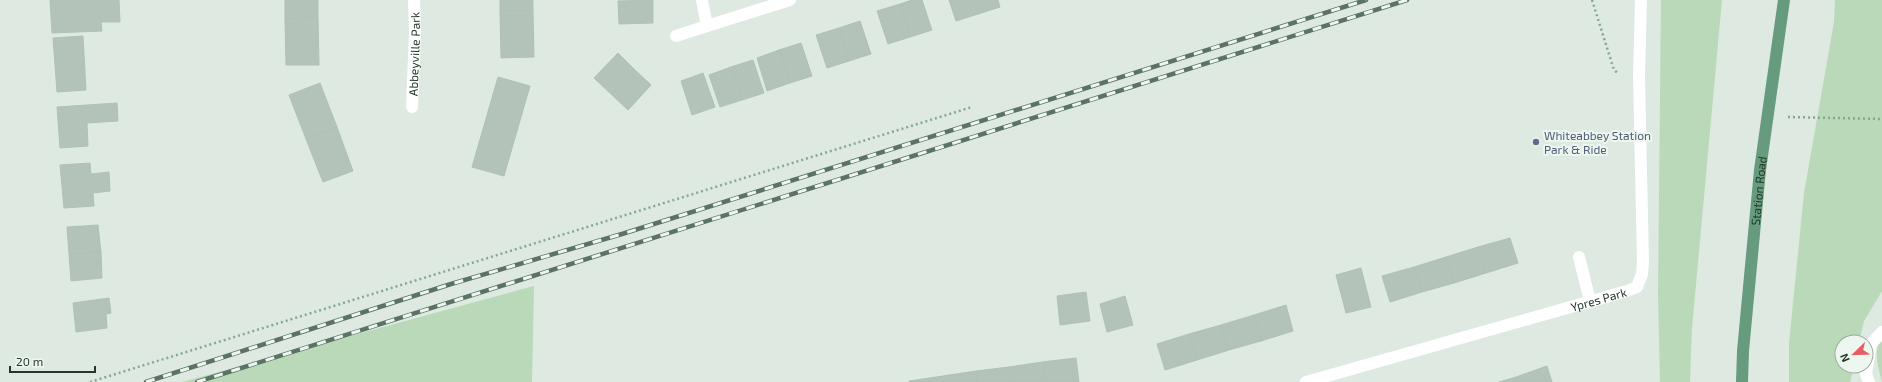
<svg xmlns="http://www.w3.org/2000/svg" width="1882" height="382" font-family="'Exo 2',sans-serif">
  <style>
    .green { fill: #b9d9b8 }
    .building { fill: #b4c3b9; stroke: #b1c1b6 }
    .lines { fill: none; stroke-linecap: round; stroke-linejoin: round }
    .path { stroke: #81aa91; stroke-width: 2.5; stroke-dasharray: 2 3; stroke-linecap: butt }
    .minor { stroke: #fff; stroke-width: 12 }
    .major { stroke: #669b7d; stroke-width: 12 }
    .rail-casing { stroke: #5b7365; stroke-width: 4.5 }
    .rail { stroke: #eef6f0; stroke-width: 3; stroke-dasharray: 9; stroke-linecap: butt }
    .service-dot { fill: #5c6f8a; stroke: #eef6f0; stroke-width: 1.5 }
    .labels { text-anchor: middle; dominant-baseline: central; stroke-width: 4; stroke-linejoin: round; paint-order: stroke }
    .street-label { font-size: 12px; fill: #21372a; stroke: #eef6f0 }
    .service-label { font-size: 12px; fill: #4e5e75; stroke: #eef6f0; text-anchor: start }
  </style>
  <rect width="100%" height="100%" fill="#dee9e1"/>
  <g class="green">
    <polygon points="1661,0 1722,0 1692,328 1690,382 1660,382 1658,294"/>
    <polygon points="1835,0 1882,0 1882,291 1864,321 1859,342 1842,342 1842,366 1854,366 1850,382 1789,382 1789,343 1804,193 1834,22"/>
    <polygon points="534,286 532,382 182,382"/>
    <path d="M1882 339V382C1879 369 1872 349 1882 339Z"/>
  </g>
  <g class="building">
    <polygon points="50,0 119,0 120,22 101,22 102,31 52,33"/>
    <polygon points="285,0 318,0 318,18 285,19"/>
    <rect x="500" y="0" width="33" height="11"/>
    <polygon points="653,0 653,23 619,24 618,1"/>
    <polygon points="912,0 922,0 932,30 910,37 900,4"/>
    <polygon points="949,0 974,0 978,14 956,21"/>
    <polygon points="974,0 998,0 1000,7 978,14"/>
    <polygon points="900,4 910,37 888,44 877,11"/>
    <polygon points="500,11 533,11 534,57 501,58"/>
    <polygon points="318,18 319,65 286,65 285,19"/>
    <polygon points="860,21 871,54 849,61 839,28"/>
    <polygon points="839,28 849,61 827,68 816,35"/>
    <polygon points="83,36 86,90 57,92 53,38"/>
    <polygon points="801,43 812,76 790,83 779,50"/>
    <polygon points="779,50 790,83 767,91 757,58"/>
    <polygon points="618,53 634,69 611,94 594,78"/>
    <polygon points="753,60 764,93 742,100 731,67"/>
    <polygon points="731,67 742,100 720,107 709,75"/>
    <polygon points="634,69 651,85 628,110 611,94"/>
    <polygon points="703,73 715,107 692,115 681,81"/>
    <polygon points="498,77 530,86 517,131 485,122"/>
    <polygon points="320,83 337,127 306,139 289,95"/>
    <polygon points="117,103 118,121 87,123 88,146 60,148 57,107"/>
    <polygon points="485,122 517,131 504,176 472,167"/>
    <polygon points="337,127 353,171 323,182 306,139"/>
    <polygon points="90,163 91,174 109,172 110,191 93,193 94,206 64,208 60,165"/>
    <polygon points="98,225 101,252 69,254 67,227"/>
    <polygon points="1510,238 1518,263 1486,273 1478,247"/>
    <polygon points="1478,247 1486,273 1454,283 1446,257"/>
    <polygon points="101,252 102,278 71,281 69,254"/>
    <polygon points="1446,257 1454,283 1422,292 1414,267"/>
    <polygon points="1414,267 1422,292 1390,302 1382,276"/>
    <polygon points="1361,268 1371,307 1346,313 1336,275"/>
    <polygon points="1086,292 1090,321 1060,325 1057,296"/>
    <polygon points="1125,296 1133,325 1107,332 1100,304"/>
    <polygon points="109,298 111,313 106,314 107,328 76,332 73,303"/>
    <polygon points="1286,305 1293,331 1261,341 1254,315"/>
    <polygon points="1254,315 1261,341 1229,350 1221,325"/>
    <polygon points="1221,325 1229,350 1197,360 1189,334"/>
    <polygon points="1189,334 1197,360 1165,370 1157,344"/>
    <polygon points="1076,358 1079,382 1045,382 1042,362"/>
    <polygon points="1042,362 1045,382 1011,382 1009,367"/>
    <polygon points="1547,366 1552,382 1517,382 1516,377"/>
    <polygon points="1009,367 1011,382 977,382 976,371"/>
    <polygon points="976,371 977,382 944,382 943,376"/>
    <polygon points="943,376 944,382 909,382 909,381"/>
    <polygon points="1516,377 1517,382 1499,382"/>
  </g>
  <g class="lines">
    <g class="path">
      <polyline points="1592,0 1614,70 1619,74"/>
      <polyline points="1788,117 1882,119"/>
      <polyline points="90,382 972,107"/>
    </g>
    <g class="minor">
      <polyline points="702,0 707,26 790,0"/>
      <polyline points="676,36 707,26"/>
      <path id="s1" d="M412 107 415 32 414 0"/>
      <polyline points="1579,257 1590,301"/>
      <path id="s2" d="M1306 382 1627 291 1637 287 1642 274 1643 262 1639 77 1641 0"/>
      <polyline points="1869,382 1866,374 1871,344 1882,332"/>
    </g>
    <path class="major" id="s3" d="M1742 382 1743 351 1760 170 1784 0"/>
    <g class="rail-casing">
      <g id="rail">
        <polyline points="146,382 451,284 622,234 1366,0"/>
        <polyline points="197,382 1407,0"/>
      </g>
    </g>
    <use href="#rail" class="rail"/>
  </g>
  <circle class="service-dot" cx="1536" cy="142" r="4"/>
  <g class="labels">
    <g class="street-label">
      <text stroke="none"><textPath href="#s1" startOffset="53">Abbeyville Park</textPath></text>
      <text stroke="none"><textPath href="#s3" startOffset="192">Station Road</textPath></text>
      <text stroke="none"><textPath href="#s2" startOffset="304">Ypres Park</textPath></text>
    </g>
    <g class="service-label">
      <text x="1544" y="135">Whiteabbey Station<tspan x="1544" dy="14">Park &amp; Ride</tspan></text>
    </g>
  </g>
  <g transform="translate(1854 354) rotate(247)"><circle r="19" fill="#eef6f0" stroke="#9caaa1"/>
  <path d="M0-3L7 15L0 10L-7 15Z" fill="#e75d65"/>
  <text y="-6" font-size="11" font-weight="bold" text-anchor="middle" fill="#21372a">N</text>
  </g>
  <path d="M10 366v6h85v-6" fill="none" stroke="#21372a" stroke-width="2"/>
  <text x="16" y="366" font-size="12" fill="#21372a" stroke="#eef6f0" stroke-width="3" paint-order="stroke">20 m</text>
</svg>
